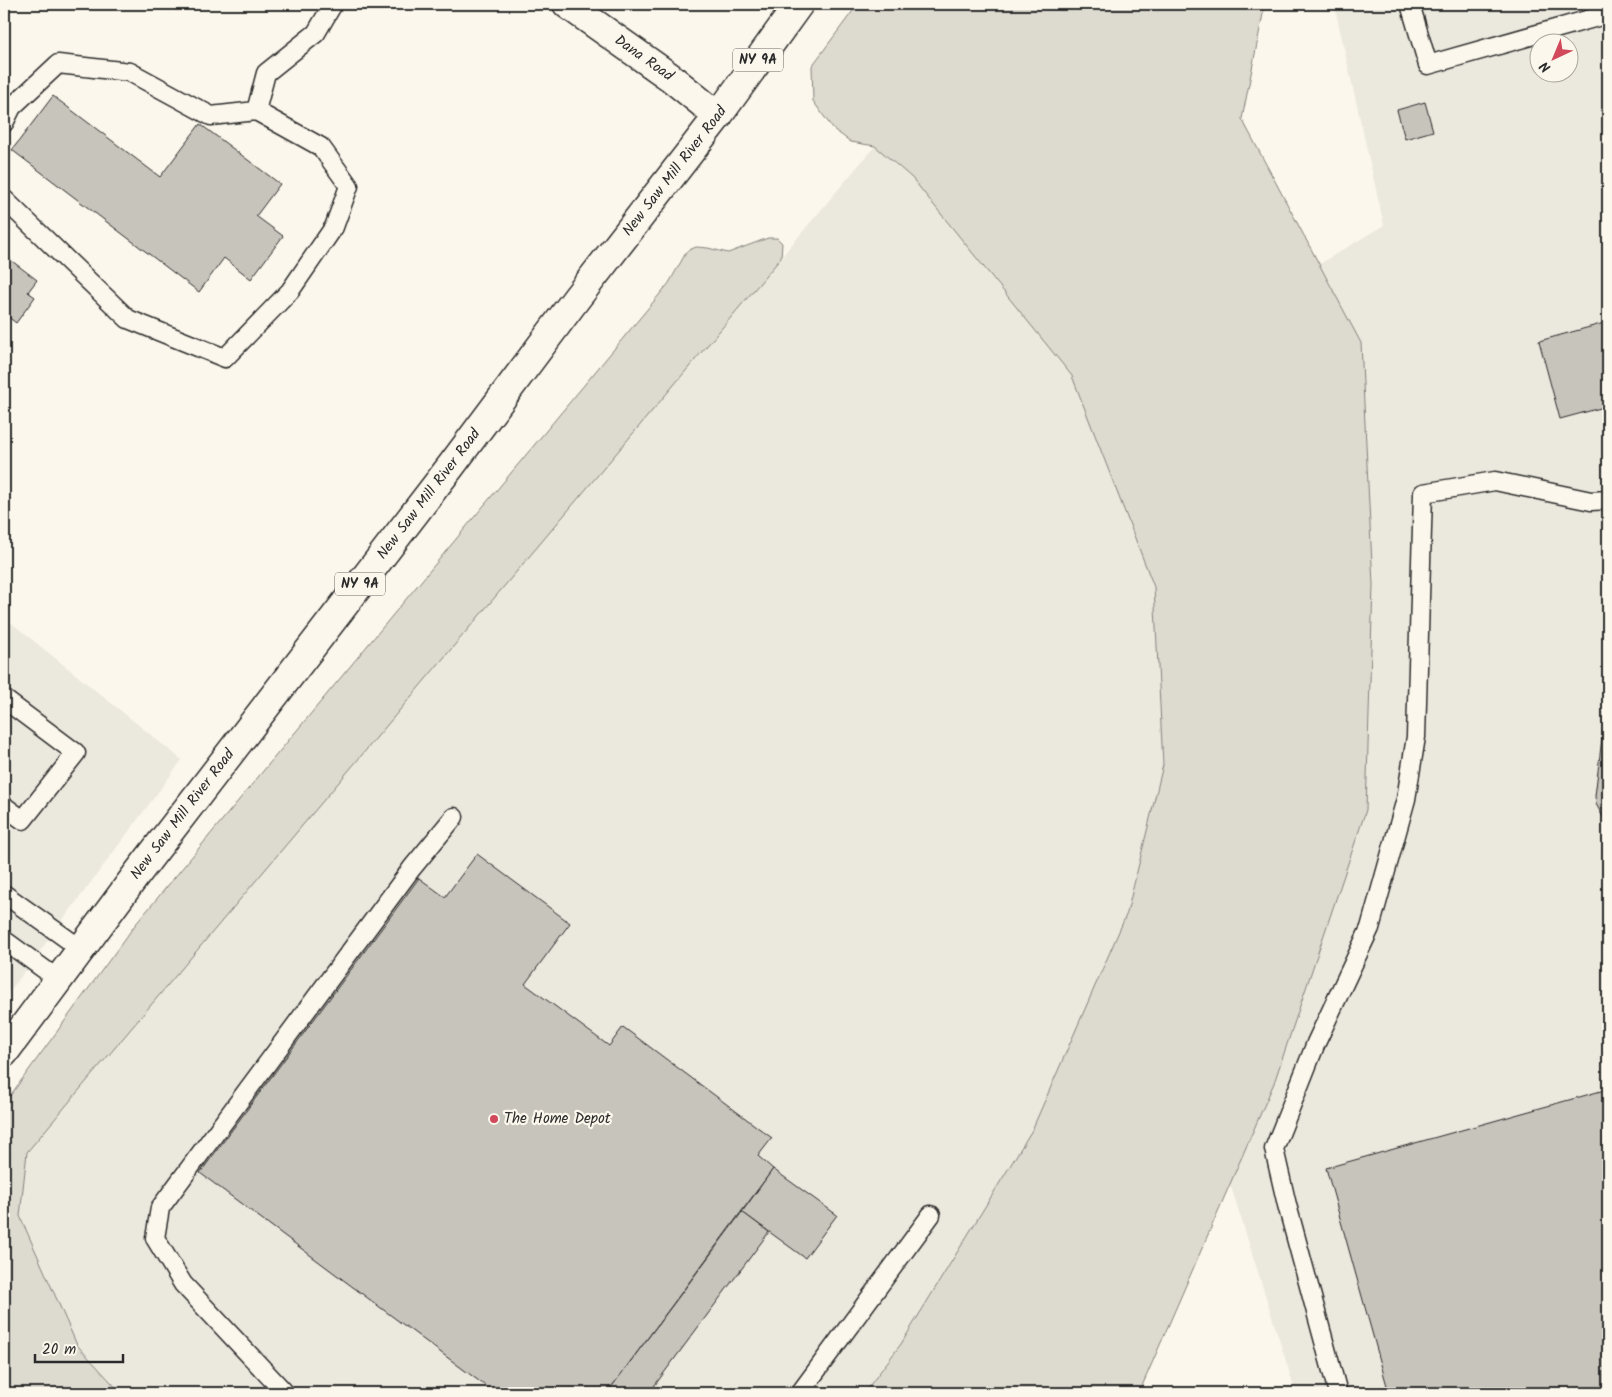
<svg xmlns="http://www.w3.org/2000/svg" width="1612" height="1397" font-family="Kalam,sans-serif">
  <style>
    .built { fill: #ebe8de; fill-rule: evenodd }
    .green { fill: #dddad0; stroke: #84827e }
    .building { fill: #c7c4bc; stroke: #2b2b2b }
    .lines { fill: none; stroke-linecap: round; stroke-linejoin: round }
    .service-casing { stroke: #2b2b2b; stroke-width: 21 }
    .tertiary-casing { stroke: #2b2b2b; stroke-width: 31 }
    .primary-casing { stroke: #2b2b2b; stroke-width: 31 }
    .service { stroke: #fbf7ec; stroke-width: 18 }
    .tertiary { stroke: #fbf7ec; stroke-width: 28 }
    .primary { stroke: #fbf7ec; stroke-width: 28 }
    .poi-dot { fill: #d1495b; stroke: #fbf7ec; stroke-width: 2 }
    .labels { text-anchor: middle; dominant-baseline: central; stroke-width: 4.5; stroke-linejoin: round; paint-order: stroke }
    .shield { fill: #fbf7ec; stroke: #696865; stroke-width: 1 }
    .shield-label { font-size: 14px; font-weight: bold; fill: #2b2b2b }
    .street-label { font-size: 15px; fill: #2b2b2b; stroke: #fbf7ec }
    .poi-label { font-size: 15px; fill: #2b2b2b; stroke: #fbf7ec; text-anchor: start }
  </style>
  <rect width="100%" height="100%" fill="#fbf7ec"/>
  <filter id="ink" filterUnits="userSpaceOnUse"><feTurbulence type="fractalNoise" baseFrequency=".02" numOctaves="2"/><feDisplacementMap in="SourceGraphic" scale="10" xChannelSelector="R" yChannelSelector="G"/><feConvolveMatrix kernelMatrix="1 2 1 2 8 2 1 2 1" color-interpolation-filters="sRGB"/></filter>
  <g filter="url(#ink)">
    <g class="built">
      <path d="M1334 4H1608V1393H1296L1218 1145 1283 286 1384 225ZM1540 42H1570V72H1540Z"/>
      <polygon points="875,146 912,178 1072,376 1154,587 1163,765 1127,913 1032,1130 901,1344 864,1393 121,1393 77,1345 20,1215 26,1152"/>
      <polygon points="4,617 182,760 4,999"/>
    </g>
    <g class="green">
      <polygon points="858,4 1265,4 1242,119 1361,343 1373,585 1366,810 1274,1083 1139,1393 864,1393 901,1344 1032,1130 1127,913 1163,765 1154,587 1072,376 912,178 875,146 851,142 833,129 813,101 812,66"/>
      <polygon points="768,238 777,238 782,243 781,258 27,1152 20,1216 77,1345 121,1393 4,1393 4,1104 135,925 669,283 687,251 696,247 708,248 728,253"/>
    </g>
    <g class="building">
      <polygon points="53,96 160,177 200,124 280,184 256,216 283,236 251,279 224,258 199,292 12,150"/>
      <polygon points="1425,102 1433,131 1405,139 1397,110"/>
      <polygon points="4,255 37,280 28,292 35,297 16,323 7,316 4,320"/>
      <polygon points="1608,322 1608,406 1560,419 1539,341"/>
      <polygon points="1608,688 1608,826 1596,804 1595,796"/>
      <polygon points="477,854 570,923 525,984 609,1046 623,1027 772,1138 758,1156 773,1169 607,1393 495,1393 200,1173 419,878 445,897"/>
      <polygon points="1608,1089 1608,1393 1389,1393 1326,1168"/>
      <polygon points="773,1169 837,1215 805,1258 742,1212"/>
      <polygon points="742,1212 769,1232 649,1393 607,1393"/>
    </g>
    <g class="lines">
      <g class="service-casing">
        <g id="service">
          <polyline points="1410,4 1428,65 1608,14"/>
          <polyline points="256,111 266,73 316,33 333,4"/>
          <polyline points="4,123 12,107 58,64 130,72 211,116 256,111 321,147 349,186 334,227 290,291 225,358 128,319 4,199"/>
          <polyline points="4,699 76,753 23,820 4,806"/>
          <polyline points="4,894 81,949"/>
          <polyline points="4,940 59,980"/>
          <polyline points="285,1393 183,1284 155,1238 160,1208 412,868 454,817"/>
          <polyline points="800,1393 931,1215"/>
          <polyline points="1338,1393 1287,1205 1274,1149 1316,1043 1370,928 1406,799 1416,737 1423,493 1495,481 1591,501 1608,500"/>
        </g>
      </g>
      <g class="tertiary-casing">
        <g id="tertiary">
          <path id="s1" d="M567 4 670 77 718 116"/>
        </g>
      </g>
      <g class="primary-casing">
        <g id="primary">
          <path id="s2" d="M4 1053 137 874 451 466 576 299 718 116 799 4"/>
        </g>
      </g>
      <use href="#service" class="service"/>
      <use href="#tertiary" class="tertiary"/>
      <use href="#primary" class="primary"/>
    </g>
  </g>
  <circle class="poi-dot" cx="494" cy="1119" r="5"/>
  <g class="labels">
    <g class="shield">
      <rect x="733" y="48.5" width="50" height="23" rx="4"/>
      <rect x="335" y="572.5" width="50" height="23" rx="4"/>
    </g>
    <g class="shield-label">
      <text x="758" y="60">NY 9A</text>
      <text x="360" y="584">NY 9A</text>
    </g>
    <g class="street-label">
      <text stroke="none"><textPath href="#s1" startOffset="94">Dana Road</textPath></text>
      <text stroke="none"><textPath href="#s2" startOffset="1108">New Saw Mill River Road</textPath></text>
      <text stroke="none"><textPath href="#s2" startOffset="702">New Saw Mill River Road</textPath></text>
      <text stroke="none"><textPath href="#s2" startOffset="298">New Saw Mill River Road</textPath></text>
    </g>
    <g class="poi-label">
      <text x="504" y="1119">The Home Depot</text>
    </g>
  </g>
  <rect width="1612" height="1397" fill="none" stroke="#fbf7ec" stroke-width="20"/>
  <rect x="10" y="10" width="1592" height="1377" fill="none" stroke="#2b2b2b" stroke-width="2" filter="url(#ink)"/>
  <g transform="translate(1554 58) rotate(224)"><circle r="24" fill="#fbf7ec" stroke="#a8a59f"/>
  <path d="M0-4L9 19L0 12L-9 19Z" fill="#d1495b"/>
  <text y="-8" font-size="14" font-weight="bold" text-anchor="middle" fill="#2b2b2b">N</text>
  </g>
  <path d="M35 1354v8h88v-8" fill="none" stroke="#2b2b2b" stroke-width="2.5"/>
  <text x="42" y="1354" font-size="15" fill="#2b2b2b" stroke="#fbf7ec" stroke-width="4" paint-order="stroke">20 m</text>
</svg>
